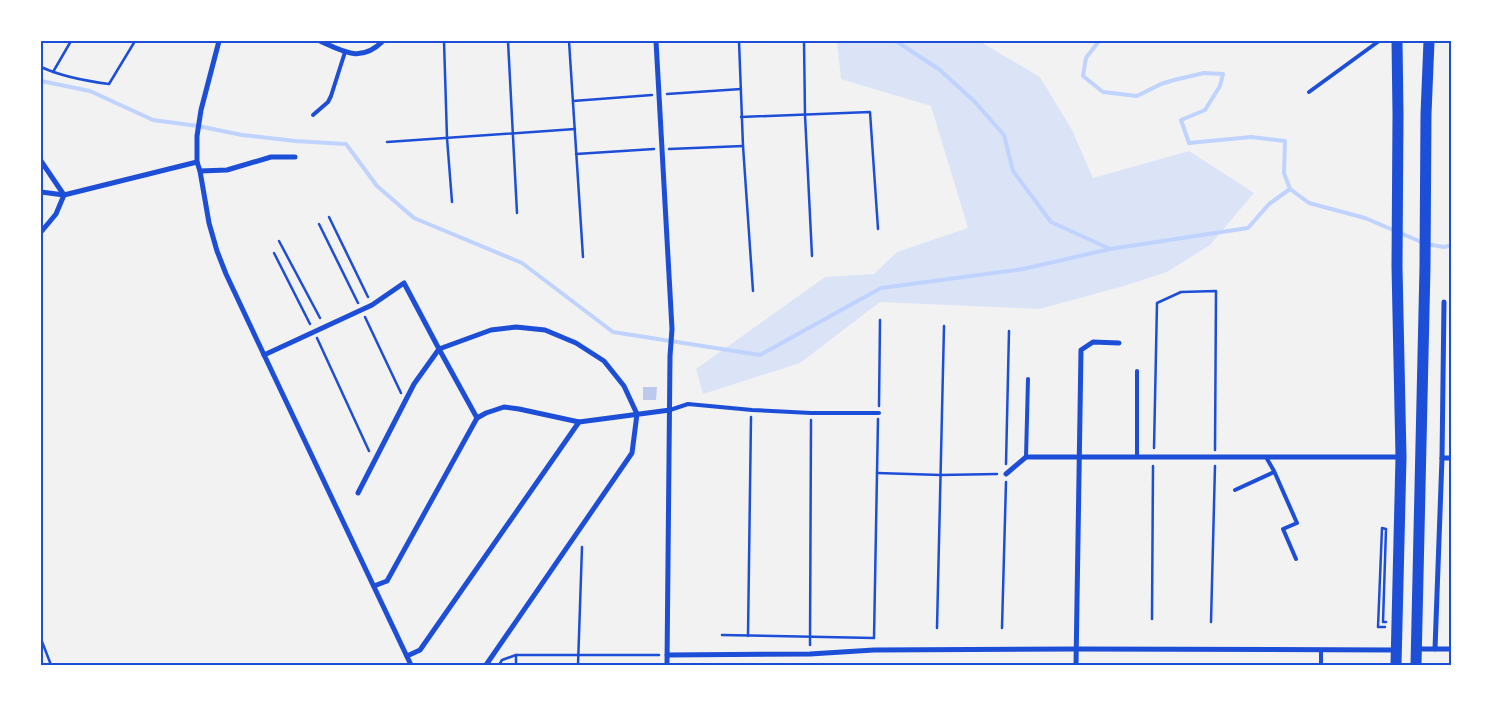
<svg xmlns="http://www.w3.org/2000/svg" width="1493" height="706" font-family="'Alegreya Sans',sans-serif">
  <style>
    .green { fill: #dbe4f7 }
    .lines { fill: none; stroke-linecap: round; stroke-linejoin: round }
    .stream { stroke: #bfd3fe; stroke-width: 4 }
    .building { fill: #bdc9ec }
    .path { stroke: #1d4ed8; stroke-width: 2.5 }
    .service { stroke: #1d4ed8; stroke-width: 4 }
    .minor { stroke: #1d4ed8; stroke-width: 5 }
    .trunk { stroke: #1d4ed8; stroke-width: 11 }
    .neatline { fill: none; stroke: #1d4ed8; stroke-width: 2 }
  </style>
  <rect width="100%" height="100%" fill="#f2f2f2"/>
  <polygon class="green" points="837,41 979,41 1040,77 1072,130 1093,178 1189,151 1254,193 1210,245 1167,272 1124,286 1039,309 880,302 800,363 703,394 696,369 825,277 874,274 897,252 968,228 931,106 841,79"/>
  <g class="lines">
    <g class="stream">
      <polyline points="896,41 940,70 974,101 1004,135 1013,171 1051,222 1110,249"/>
      <polyline points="1099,41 1086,58 1083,76 1103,92 1137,96 1161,84 1174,80 1204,73 1223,74 1220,86 1205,110 1181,120 1189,143 1251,137 1285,141 1284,173 1290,189 1309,203 1365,218 1426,244 1444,247 1452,245"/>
      <polyline points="41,81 90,91 153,120 198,126 242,135 295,141 346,144 377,186 414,218 522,263 613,332 760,355 881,288 1023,269 1110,249 1248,228 1269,204 1290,189"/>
    </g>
  </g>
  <polygon class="building" points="643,387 657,387 656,400 643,400"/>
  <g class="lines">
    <g class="path">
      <polyline points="444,41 447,138 452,202"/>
      <polyline points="508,41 517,213"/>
      <polyline points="569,41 583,257"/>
      <polyline points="739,41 743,146 753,291"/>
      <polyline points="804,41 805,115 812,256"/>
      <path d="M41 67C63 77 85 81 109 84L135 41"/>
      <polyline points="53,72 71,41"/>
      <polyline points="667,94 741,89"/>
      <polyline points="573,101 652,95"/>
      <polyline points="741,117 870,112 878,229"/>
      <polyline points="387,142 575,129"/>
      <polyline points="669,149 743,146"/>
      <polyline points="576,154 654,149"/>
      <polyline points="329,217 368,297"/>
      <polyline points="319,224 358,303"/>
      <polyline points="279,241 320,318"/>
      <polyline points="274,253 310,324"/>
      <polyline points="365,317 401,393"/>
      <polyline points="317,338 369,451"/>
      <polyline points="879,406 880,320"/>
      <polyline points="1154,448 1157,303 1181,292 1216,291 1215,450"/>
      <polyline points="1006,464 1009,331"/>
      <polyline points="877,473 941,475 997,474"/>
      <polyline points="1152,619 1153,466"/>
      <polyline points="1211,622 1215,466"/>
      <polyline points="1385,627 1378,627 1382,528 1386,529 1383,622 1386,622"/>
      <polyline points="937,628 944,326"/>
      <polyline points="1002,628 1006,482"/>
      <polyline points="722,635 874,638 878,419"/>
      <polyline points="748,636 751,417"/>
      <polyline points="41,639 51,665"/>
      <polyline points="810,645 811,420"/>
      <polyline points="499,665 502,660 516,655 659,655"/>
      <polyline points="516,665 516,655"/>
      <polyline points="578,665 582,547"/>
    </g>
    <g class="service">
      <polyline points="1309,92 1379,41"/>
      <polyline points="313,115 328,102 331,96 345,52"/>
      <polyline points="670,410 688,404 752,410 811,413 879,413"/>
      <polyline points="1026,457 1028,379"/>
      <polyline points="1137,457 1137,371"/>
      <polyline points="1266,457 1274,471 1297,523 1283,529 1296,559"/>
      <polyline points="1235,490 1274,472"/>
      <polyline points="1321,665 1321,650"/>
    </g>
    <g class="minor">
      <polyline points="219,41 201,110 197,136 197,162 200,171 209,223 217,251 226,274 257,340 411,665"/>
      <path d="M320 41C344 52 361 63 383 41"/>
      <polyline points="656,41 672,329 670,356 667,665"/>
      <polyline points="41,161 64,195"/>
      <polyline points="200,171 227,170 271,157 295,157"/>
      <polyline points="41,192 64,195"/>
      <polyline points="41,232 56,214 64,195 197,162"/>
      <polyline points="264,355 372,305 404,283 439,349 477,418"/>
      <polyline points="1442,458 1452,458"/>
      <polyline points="1006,474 1026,457 1400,457"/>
      <polyline points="358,493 414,384 439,349 491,330 516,327 545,330 576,343 604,361 624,386 637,414 632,453 486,665"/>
      <polyline points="374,586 387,581 477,418 486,413 504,407 519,409 579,422 670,410"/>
      <polyline points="1417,649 1452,649"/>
      <polyline points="1435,649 1442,458 1444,302"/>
      <polyline points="667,655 810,654 874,650 1076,649 1396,650"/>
      <polyline points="407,656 420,650 579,422"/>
      <polyline points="1076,665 1081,350 1093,342 1119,343"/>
    </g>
    <g class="trunk">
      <polyline points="1396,665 1401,457 1397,267 1398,114 1397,41"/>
      <polyline points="1416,665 1425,267 1426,114 1429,41"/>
    </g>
  </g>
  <rect width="1493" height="706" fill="none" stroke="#ffffff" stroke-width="85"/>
  <rect x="42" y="42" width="1408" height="622" class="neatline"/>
</svg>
